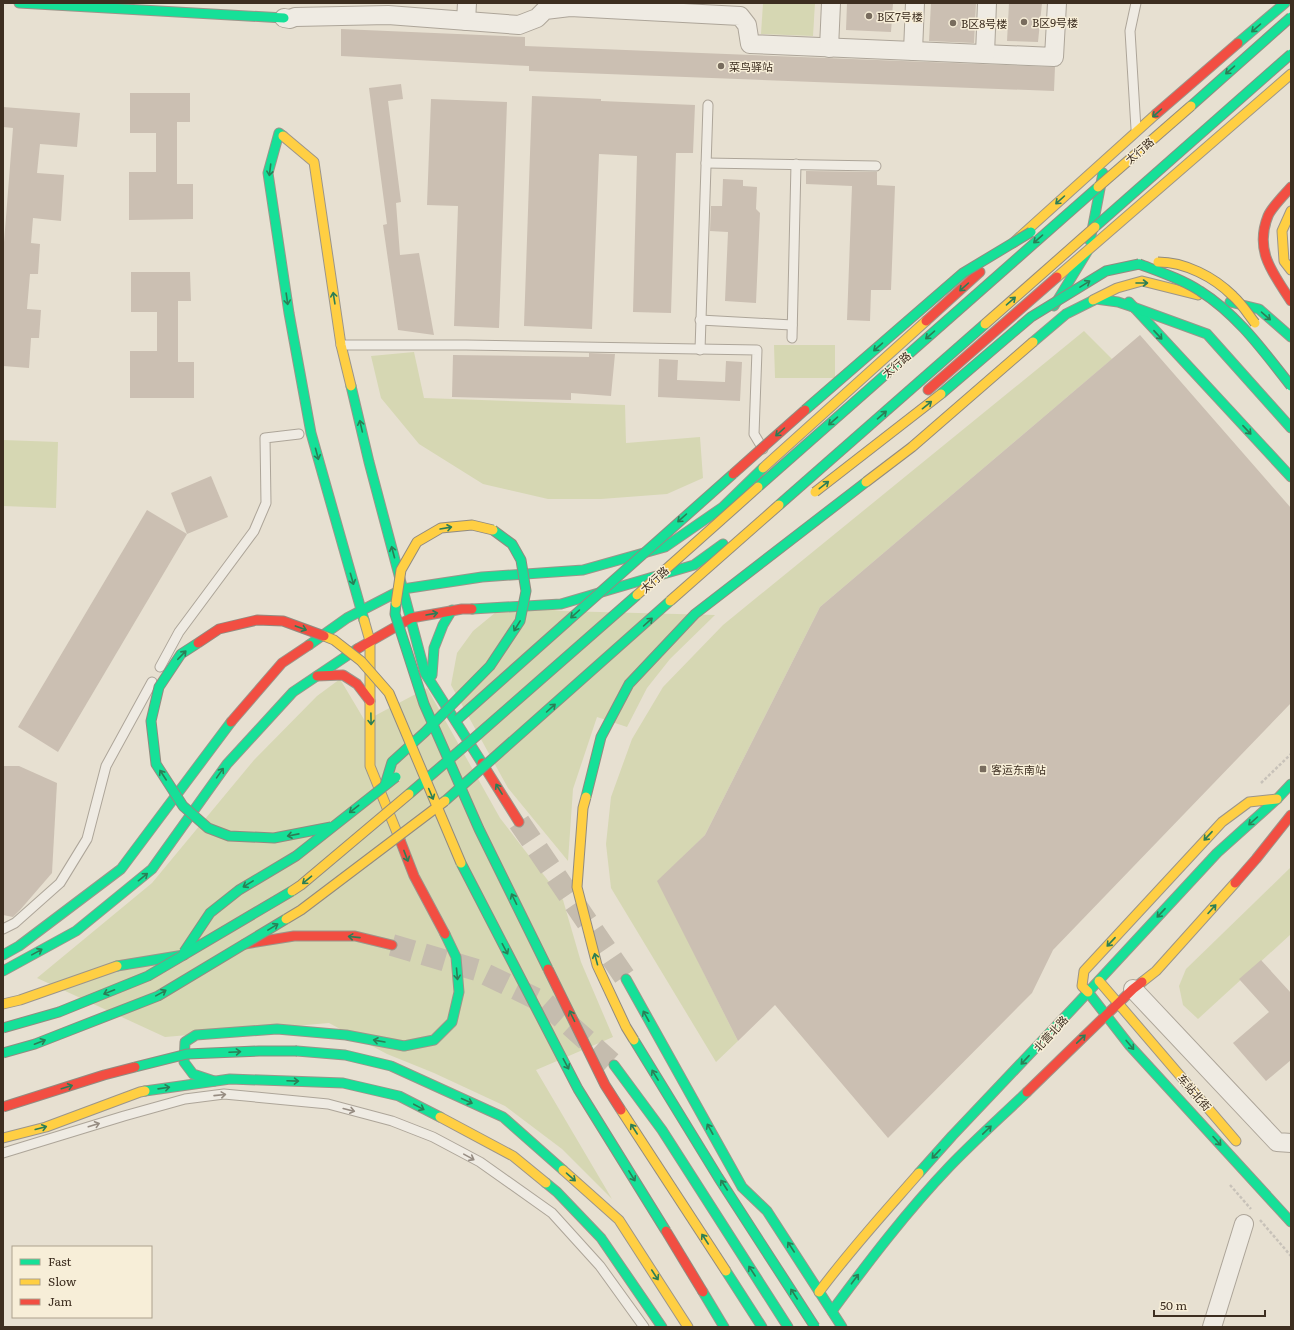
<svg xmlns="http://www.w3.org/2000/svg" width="1294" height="1330" font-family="Literata,'Noto Sans SC',serif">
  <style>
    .green { fill: #d6d7b3 }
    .building { fill: #cbbfb2 }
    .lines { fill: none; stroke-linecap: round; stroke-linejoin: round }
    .secondary-tunnel { stroke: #c5bcae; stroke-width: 22; stroke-dasharray: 22 11; stroke-linecap: butt }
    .highway-tunnel { stroke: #c5bcae; stroke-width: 22; stroke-dasharray: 22 11; stroke-linecap: butt }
    .lane-casing { stroke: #ada599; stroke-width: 11 }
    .street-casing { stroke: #ada599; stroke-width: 20 }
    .fast-casing { stroke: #9c958a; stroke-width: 11 }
    .slow-casing { stroke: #9c958a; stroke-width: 11 }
    .jam-casing { stroke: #9c958a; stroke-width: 11 }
    .path { stroke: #c8c2b9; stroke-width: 2.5; stroke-dasharray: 3 2; stroke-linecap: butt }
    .lane { stroke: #efebe3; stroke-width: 9 }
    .street { stroke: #efebe3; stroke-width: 18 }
    .fast { stroke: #16e098; stroke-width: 9 }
    .slow { stroke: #ffcf43; stroke-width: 9 }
    .jam { stroke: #f24e42; stroke-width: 9 }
    .fast-bridge-casing { stroke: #928b80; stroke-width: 11; stroke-linecap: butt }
    .slow-bridge-casing { stroke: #928b80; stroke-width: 11; stroke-linecap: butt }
    .jam-bridge-casing { stroke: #928b80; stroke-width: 11; stroke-linecap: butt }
    .fast-bridge { stroke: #16e098; stroke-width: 9 }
    .slow-bridge { stroke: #ffcf43; stroke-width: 9 }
    .jam-bridge { stroke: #f24e42; stroke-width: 9 }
    .oneway { stroke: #2b7e56 }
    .oneway2 { stroke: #968c82 }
    .poi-dot { fill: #786c5e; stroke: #f7eed8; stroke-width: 1.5 }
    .labels { text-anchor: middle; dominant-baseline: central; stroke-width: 3; stroke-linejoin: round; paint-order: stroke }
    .poi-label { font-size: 11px; fill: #3d2e20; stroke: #f7eed8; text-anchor: start }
    .street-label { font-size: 11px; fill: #3d2e20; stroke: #f7eed8 }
  </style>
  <rect width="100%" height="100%" fill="#e7e0d1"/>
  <g class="green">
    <polygon points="763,3 815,3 813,36 761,34"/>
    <polygon points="1084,331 1112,359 820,607 705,835 658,881 738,1041 716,1062 611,888 606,844 611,797 632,739 663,687 723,625"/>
    <polygon points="774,345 835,345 835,378 775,378"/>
    <polygon points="414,352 424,398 625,405 626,443 700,437 703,478 667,494 601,499 548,499 483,484 419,444 381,398 371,356"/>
    <polygon points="3,440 58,442 56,508 3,506"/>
    <polygon points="507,603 561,611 715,615 670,659 647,688 627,727 597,717 573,789 568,861 508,788 451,685 457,653 473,631"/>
    <polygon points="340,679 365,721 427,688 500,818 563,900 581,962 613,1037 536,1070 612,1199 562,1149 505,1106 434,1073 387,1054 329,1023 165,1037 37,978 152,883 254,760 317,696"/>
    <polygon points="1291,867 1291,934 1198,1019 1183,1005 1179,986 1186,969"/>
  </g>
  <g class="building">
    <polygon points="847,3 893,3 891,32 846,30"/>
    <polygon points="931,3 976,3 974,43 929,41"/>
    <polygon points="1009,3 1042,3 1038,42 1007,41"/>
    <polygon points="341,29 525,37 525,46 1055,67 1054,91 529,71 529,66 341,56"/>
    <polygon points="401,84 403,99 388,101 401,202 396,203 400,255 419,253 434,335 398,330 383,225 387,224 369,88"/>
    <polygon points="130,93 190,93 190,122 177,122 177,184 193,184 193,219 129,220 129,172 156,172 156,133 130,133"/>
    <polygon points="532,96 601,99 601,101 695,105 693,153 676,153 671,313 633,312 637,156 599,154 592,329 524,326"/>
    <polygon points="431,99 507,102 499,328 454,326 458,206 427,205"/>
    <polygon points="3,107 80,113 77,147 40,144 37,173 64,175 61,221 33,218 31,243 40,244 38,274 30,274 27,309 41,310 39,338 31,338 29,368 3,366 3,255 13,128 3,127"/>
    <polygon points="806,171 877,172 877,185 895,186 891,290 871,290 870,321 847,320 852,186 806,184"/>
    <polygon points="723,179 743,180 743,186 757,187 756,209 760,213 756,303 725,301 728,232 710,231 711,206 722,206"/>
    <polygon points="131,272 190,272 191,301 178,301 178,362 194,362 194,398 130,398 130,351 157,351 157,312 131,312"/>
    <polygon points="1140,335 1291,508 1291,703 1053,950 1032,993 888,1138 775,1005 738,1041 657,881 705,835 820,607"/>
    <polygon points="589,353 615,354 611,396 571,393 571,400 452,397 453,355 589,357"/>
    <polygon points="659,359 678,360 677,380 725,382 726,361 742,362 740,401 658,397"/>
    <polygon points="211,476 228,517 187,534 171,493"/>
    <polygon points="147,510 187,534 58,752 18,727"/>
    <polygon points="3,766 19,766 57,783 52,873 20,910 13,917 3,915"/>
    <polygon points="1261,960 1291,993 1291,1060 1266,1081 1233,1043 1269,1012 1239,979"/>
  </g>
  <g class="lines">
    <polyline class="secondary-tunnel" points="519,822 626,979"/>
    <polyline class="highway-tunnel" points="392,945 477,970 545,1003 614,1065"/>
    <g class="lane-casing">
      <g id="lane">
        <polyline points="1136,129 1130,31 1136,3"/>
        <polyline points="706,163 876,166"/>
        <polyline points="700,320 792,325"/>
        <polyline points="792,338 796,164"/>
        <polyline points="341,345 466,345 757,350 754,434 763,449"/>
        <polyline points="700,350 708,105"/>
        <polyline points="160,667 179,632 254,531 266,503 265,438 299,434"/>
        <polyline points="3,929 15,923 60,883 87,839 106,766 152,682"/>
        <polyline points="3,1153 124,1116 185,1099 224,1094 328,1104 392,1121 433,1137 480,1162 552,1213 600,1266 644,1327"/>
      </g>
    </g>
    <g class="street-casing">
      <g id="street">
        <polyline points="284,18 290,19 295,17 388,15 519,25 537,18 545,10 570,7 740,16 747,25 750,44 1054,57 1057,3"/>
        <polyline points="466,21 467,3"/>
        <polyline points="829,48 831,3"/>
        <polyline points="913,51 915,3"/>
        <polyline points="985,54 987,3"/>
        <polyline points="1133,989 1277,1142 1291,1143"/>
        <polyline points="1212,1327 1244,1224"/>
      </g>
    </g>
    <g class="fast-casing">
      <g id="fast">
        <polyline points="19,3 284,18"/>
        <polyline points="1238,43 1285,3"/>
        <polyline points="283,136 279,133 268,173 289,313 311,433 364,620"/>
        <polyline points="1090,241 1103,173"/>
        <polyline points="1129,302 1291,477"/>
        <polyline points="1230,302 1259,309 1291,337"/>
        <polyline points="1054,306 1087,252"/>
        <polyline points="1133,307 1207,334 1291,428"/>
        <polyline points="1033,342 1066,314 1096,299 1118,302 1133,307"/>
        <polyline points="351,386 369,462 425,673 482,763"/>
        <polyline points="472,609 561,604 694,565 723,544"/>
        <polyline points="309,645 347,618 403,589 482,577 583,570 665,547 723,507 763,468"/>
        <polyline points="432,675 434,648 443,625 452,610"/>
        <polyline points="3,955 19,946 121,869 231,722"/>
        <polyline points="117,966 184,955"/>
        <polyline points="3,971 76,931 152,869 227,764 293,692 357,649"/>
        <polyline points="626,979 742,1187 767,1211 842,1327"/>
        <polyline points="1088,992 1130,1046 1291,1222"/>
        <polyline points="297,1051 345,1055 391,1066 503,1117 563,1170"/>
        <polyline points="614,1065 662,1130 788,1327"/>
        <polyline points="214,1081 193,1074 184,1062 185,1042 196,1035 277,1029 346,1035 404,1046 434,1040 452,1022 459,992 456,957 445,934"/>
        <polyline points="145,1091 230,1079 343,1083 399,1096 440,1117"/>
        <polyline points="919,1173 952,1136 1077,1004 1217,853 1277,799 1291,784"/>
        <polyline points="546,1183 557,1192 601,1238 662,1327"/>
        <polyline points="726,1271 762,1327"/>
        <polyline points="703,1292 724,1327"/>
        <path d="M832 1311C869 1261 907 1211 950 1166 974 1141 1001 1117 1027 1092"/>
      </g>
    </g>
    <g class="slow-casing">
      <g id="slow">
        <polyline points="283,136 314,162 341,345 351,386"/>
        <polyline points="1291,211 1282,231 1284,261 1291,270"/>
        <polyline points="1013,243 1156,114"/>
        <polyline points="1057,277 1291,74"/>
        <polyline points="1093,300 1117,288 1142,281 1198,295"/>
        <polyline points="763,468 926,321"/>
        <polyline points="364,620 370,641 370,766 400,840"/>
        <polyline points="1099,981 1236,1141"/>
        <polyline points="1142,982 1156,971 1235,883"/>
        <polyline points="1088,992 1082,986 1084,971 1222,822 1249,802 1277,799"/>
        <polyline points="3,1004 20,1000 117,966"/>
        <polyline points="440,1117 513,1156 546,1183"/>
        <polyline points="3,1138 46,1127 140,1092 145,1091"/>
        <polyline points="563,1170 619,1220 688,1327"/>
        <path d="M819 1292C850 1250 885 1212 919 1173"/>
      </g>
    </g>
    <g class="jam-casing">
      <g id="jam">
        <polyline points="1156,114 1238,43"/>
        <path d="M1291 187C1285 194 1271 208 1268 216 1254 251 1273 273 1291 301"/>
        <polyline points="926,321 980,272"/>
        <polyline points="928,390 1057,277"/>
        <polyline points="357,649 411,618 462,609 472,609"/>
        <polyline points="317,676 343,675 357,684 370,701"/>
        <polyline points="231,722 282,663 309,645"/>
        <polyline points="482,763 519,822"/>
        <polyline points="400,840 414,876 445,934"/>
        <polyline points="1235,883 1256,859 1291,815"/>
        <polyline points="245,944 294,936 355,936 392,945"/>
        <polyline points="1027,1092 1133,989 1142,982"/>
      </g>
    </g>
    <g class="path">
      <polyline points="1261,783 1291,754"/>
      <polyline points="1230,1185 1251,1209"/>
      <polyline points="1260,1220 1291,1256"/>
    </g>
    <use href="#lane" class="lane"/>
    <use href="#street" class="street"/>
    <use href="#fast" class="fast"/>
    <use href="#slow" class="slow"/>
    <use href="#jam" class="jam"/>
    <g class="fast-bridge-casing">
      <g id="fast-bridge">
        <polyline points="1191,106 1291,17"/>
        <polyline points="1095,227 1291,54"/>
        <path d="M1139 264C1160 272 1182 279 1200 291 1238 315 1264 352 1291 386"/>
        <polyline points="941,394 1031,317 1106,271 1139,264"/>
        <polyline points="805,410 963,273 1031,232"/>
        <polyline points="758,487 1098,187"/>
        <polyline points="779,505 985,324"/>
        <polyline points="396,603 395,614 424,704 479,829 548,969"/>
        <polyline points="198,643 181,654 159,687 151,721 156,764 183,806 208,828 229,836 274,838 331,827"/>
        <polyline points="458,719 733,474"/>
        <polyline points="385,785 392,762 425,732 490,666 520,621 526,591 521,560 512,544 493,530"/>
        <polyline points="409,794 473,739 637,595"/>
        <polyline points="586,797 601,737 629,684 695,614 866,482"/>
        <polyline points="445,801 670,601"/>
        <polyline points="461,863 578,1089 666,1231"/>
        <polyline points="184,952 210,913 239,890 296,856 396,777"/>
        <polyline points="3,1028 59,1012 148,976 292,891"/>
        <polyline points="634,1040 718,1177 815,1327"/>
        <polyline points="3,1053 35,1044 158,996 286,919"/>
        <polyline points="135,1067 187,1054 259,1051 297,1051"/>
      </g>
    </g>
    <g class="slow-bridge-casing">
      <g id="slow-bridge">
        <polyline points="1098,187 1191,106"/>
        <path d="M1158 262C1185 262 1214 277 1233 296 1242 304 1248 314 1255 323"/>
        <polyline points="985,324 1095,227"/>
        <polyline points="866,482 912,447 1033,342"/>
        <polyline points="815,492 941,394"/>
        <polyline points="637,595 758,487"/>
        <polyline points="670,601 779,505"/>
        <polyline points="396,603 401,570 417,542 441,528 472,525 493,530"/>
        <polyline points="324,636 334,640 361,661 389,693 461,863"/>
        <polyline points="586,797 583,808 577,887 597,965 626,1027 634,1040"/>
        <polyline points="292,891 301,885 409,794"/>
        <polyline points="286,919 301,910 445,801"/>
        <polyline points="621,1110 726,1271"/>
      </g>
    </g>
    <g class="jam-bridge-casing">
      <g id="jam-bridge">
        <polyline points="733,474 805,410"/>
        <polyline points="198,643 219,629 257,620 283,621 324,636"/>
        <polyline points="548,969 605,1085 621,1110"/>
        <polyline points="3,1107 104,1075 135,1067"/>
        <polyline points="666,1231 703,1292"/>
      </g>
    </g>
    <use href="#fast-bridge" class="fast-bridge"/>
    <use href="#slow-bridge" class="slow-bridge"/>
    <use href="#jam-bridge" class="jam-bridge"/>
  </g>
  <defs><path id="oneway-shaft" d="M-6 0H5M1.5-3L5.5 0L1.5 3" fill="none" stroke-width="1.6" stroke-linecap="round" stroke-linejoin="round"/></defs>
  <g class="oneway">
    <use href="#oneway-shaft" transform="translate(1256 28) rotate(139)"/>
    <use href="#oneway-shaft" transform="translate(1230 70) rotate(139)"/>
    <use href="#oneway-shaft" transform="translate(1157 113) rotate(139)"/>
    <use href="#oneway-shaft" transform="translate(270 170) rotate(97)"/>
    <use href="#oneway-shaft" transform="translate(1060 200) rotate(138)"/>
    <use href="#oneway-shaft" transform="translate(1038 239) rotate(139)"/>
    <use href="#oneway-shaft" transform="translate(1142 283)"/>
    <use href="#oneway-shaft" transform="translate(1085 284) rotate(-32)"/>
    <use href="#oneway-shaft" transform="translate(964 287) rotate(138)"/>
    <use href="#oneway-shaft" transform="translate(334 298) rotate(-99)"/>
    <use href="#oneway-shaft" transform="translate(287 299) rotate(82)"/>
    <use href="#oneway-shaft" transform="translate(1011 301) rotate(-41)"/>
    <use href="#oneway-shaft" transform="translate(1266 316) rotate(41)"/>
    <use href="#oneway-shaft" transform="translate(930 335) rotate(139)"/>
    <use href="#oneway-shaft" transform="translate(1158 335) rotate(47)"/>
    <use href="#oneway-shaft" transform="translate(878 347) rotate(139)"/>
    <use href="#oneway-shaft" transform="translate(927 405) rotate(-39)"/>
    <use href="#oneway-shaft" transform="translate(882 415) rotate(-41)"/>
    <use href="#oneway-shaft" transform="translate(833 421) rotate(139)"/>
    <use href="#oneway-shaft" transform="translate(361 426) rotate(-103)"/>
    <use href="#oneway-shaft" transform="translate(1247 430) rotate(47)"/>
    <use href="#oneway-shaft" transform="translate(780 432) rotate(138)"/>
    <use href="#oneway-shaft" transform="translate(317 454) rotate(75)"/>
    <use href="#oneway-shaft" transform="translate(824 485) rotate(-38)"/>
    <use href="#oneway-shaft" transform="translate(682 518) rotate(138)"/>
    <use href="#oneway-shaft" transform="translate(446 528) rotate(-10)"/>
    <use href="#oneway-shaft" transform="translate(393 552) rotate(-105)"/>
    <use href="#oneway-shaft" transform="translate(352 579) rotate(74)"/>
    <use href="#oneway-shaft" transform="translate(432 614) rotate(-10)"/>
    <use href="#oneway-shaft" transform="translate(575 614) rotate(138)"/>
    <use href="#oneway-shaft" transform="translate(648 622) rotate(-42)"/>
    <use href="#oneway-shaft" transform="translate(517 626) rotate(122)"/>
    <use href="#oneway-shaft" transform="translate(301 628) rotate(20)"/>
    <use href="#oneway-shaft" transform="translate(182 655) rotate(-46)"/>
    <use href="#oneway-shaft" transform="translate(551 708) rotate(-42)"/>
    <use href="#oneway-shaft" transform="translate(371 719) rotate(89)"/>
    <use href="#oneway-shaft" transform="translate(220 773) rotate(-55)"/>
    <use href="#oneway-shaft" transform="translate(163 775) rotate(-123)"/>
    <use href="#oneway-shaft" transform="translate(499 789) rotate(-122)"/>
    <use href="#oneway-shaft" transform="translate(431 794) rotate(67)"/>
    <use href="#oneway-shaft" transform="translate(354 809) rotate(142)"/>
    <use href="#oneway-shaft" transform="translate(1253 821) rotate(138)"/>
    <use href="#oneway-shaft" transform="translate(293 835) rotate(169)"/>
    <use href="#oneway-shaft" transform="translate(1208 836) rotate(133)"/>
    <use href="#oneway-shaft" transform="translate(406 856) rotate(69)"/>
    <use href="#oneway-shaft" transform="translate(143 877) rotate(-39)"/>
    <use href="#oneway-shaft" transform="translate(307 880) rotate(140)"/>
    <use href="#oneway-shaft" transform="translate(248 884) rotate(149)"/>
    <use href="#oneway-shaft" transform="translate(514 899) rotate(-116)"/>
    <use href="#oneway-shaft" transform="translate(1212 909) rotate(-48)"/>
    <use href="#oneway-shaft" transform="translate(1161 913) rotate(133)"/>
    <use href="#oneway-shaft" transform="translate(273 927) rotate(-31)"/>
    <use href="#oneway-shaft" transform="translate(354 937) rotate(-174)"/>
    <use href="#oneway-shaft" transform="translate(1111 942) rotate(133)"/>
    <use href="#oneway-shaft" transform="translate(505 949) rotate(62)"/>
    <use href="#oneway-shaft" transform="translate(37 952) rotate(-29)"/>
    <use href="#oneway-shaft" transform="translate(596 959) rotate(-105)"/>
    <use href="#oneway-shaft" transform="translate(457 974) rotate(85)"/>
    <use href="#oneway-shaft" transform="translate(109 992) rotate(158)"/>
    <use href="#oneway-shaft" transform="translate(161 993) rotate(-29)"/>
    <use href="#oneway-shaft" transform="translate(572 1016) rotate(-116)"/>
    <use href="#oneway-shaft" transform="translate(646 1016) rotate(-119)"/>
    <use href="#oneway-shaft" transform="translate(1081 1039) rotate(-44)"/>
    <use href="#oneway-shaft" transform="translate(379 1041) rotate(-170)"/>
    <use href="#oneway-shaft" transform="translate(40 1042) rotate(-21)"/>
    <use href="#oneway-shaft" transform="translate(1130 1045) rotate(50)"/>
    <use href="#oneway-shaft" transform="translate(235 1052) rotate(-3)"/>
    <use href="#oneway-shaft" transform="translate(1025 1060) rotate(133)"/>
    <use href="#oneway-shaft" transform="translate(566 1064) rotate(62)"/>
    <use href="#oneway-shaft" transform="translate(655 1075) rotate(-122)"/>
    <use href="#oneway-shaft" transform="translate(293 1081) rotate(2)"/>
    <use href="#oneway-shaft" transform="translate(67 1087) rotate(-17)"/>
    <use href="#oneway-shaft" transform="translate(164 1088) rotate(-8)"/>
    <use href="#oneway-shaft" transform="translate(467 1101) rotate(24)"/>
    <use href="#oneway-shaft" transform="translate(419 1107) rotate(28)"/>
    <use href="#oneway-shaft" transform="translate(41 1128) rotate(-15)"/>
    <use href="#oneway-shaft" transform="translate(634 1129) rotate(-123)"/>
    <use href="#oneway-shaft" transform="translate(710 1129) rotate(-119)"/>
    <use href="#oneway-shaft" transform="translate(987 1130) rotate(-44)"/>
    <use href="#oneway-shaft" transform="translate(1217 1141) rotate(48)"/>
    <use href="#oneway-shaft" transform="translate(936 1154) rotate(133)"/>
    <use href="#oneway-shaft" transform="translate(632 1176) rotate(58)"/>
    <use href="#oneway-shaft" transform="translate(571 1177) rotate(41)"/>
    <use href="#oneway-shaft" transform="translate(724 1185) rotate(-123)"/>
    <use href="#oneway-shaft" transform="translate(705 1239) rotate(-123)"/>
    <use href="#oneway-shaft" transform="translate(791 1247) rotate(-123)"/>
    <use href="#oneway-shaft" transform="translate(752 1271) rotate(-123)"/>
    <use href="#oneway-shaft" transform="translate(655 1275) rotate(57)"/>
    <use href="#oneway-shaft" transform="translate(855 1279) rotate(-53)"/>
    <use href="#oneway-shaft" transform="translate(794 1294) rotate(-123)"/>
  </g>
  <g class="oneway2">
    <use href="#oneway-shaft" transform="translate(220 1095) rotate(-6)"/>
    <use href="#oneway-shaft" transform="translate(349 1110) rotate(14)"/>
    <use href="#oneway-shaft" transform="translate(94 1125) rotate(-17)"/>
    <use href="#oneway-shaft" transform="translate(469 1157) rotate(29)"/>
  </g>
  <g class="poi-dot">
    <circle cx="869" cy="16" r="4"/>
    <circle cx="1024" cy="22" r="4"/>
    <circle cx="953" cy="23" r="4"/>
    <circle cx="721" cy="66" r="4"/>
    <rect x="979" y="765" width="8" height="8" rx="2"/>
  </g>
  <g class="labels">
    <g class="poi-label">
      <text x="877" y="16">B区7号楼</text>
      <text x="1032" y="22">B区9号楼</text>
      <text x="961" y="23">B区8号楼</text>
      <text x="729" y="66">菜鸟驿站</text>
      <text x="991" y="769">客运东南站</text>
    </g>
    <g class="street-label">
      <text transform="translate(1139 150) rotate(-41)">太行路</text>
      <text transform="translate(896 364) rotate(-41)">太行路</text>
      <text transform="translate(654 579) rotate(-42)">太行路</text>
      <text transform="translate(1050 1033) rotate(-47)">北营北路</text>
      <text transform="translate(1195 1092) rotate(49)">车站北街</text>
    </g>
  </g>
  <rect width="1294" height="1330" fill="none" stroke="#3d2e20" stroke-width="8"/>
  <rect x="12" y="1246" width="140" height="72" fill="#f7eed8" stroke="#ada18e"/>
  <rect x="20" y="1259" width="20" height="6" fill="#16e098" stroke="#ada18e"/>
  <text x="48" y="1266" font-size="12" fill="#3d2e20">Fast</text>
  <rect x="20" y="1279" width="20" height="6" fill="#ffcf43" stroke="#ada18e"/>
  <text x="48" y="1286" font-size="12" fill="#3d2e20">Slow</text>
  <rect x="20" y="1299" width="20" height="6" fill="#f24e42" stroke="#ada18e"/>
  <text x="48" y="1306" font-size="12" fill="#3d2e20">Jam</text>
  <path d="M1154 1310v6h111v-6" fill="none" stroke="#3d2e20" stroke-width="2"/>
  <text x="1160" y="1310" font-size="12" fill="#3d2e20" stroke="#f7eed8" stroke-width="3" paint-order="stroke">50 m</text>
</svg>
